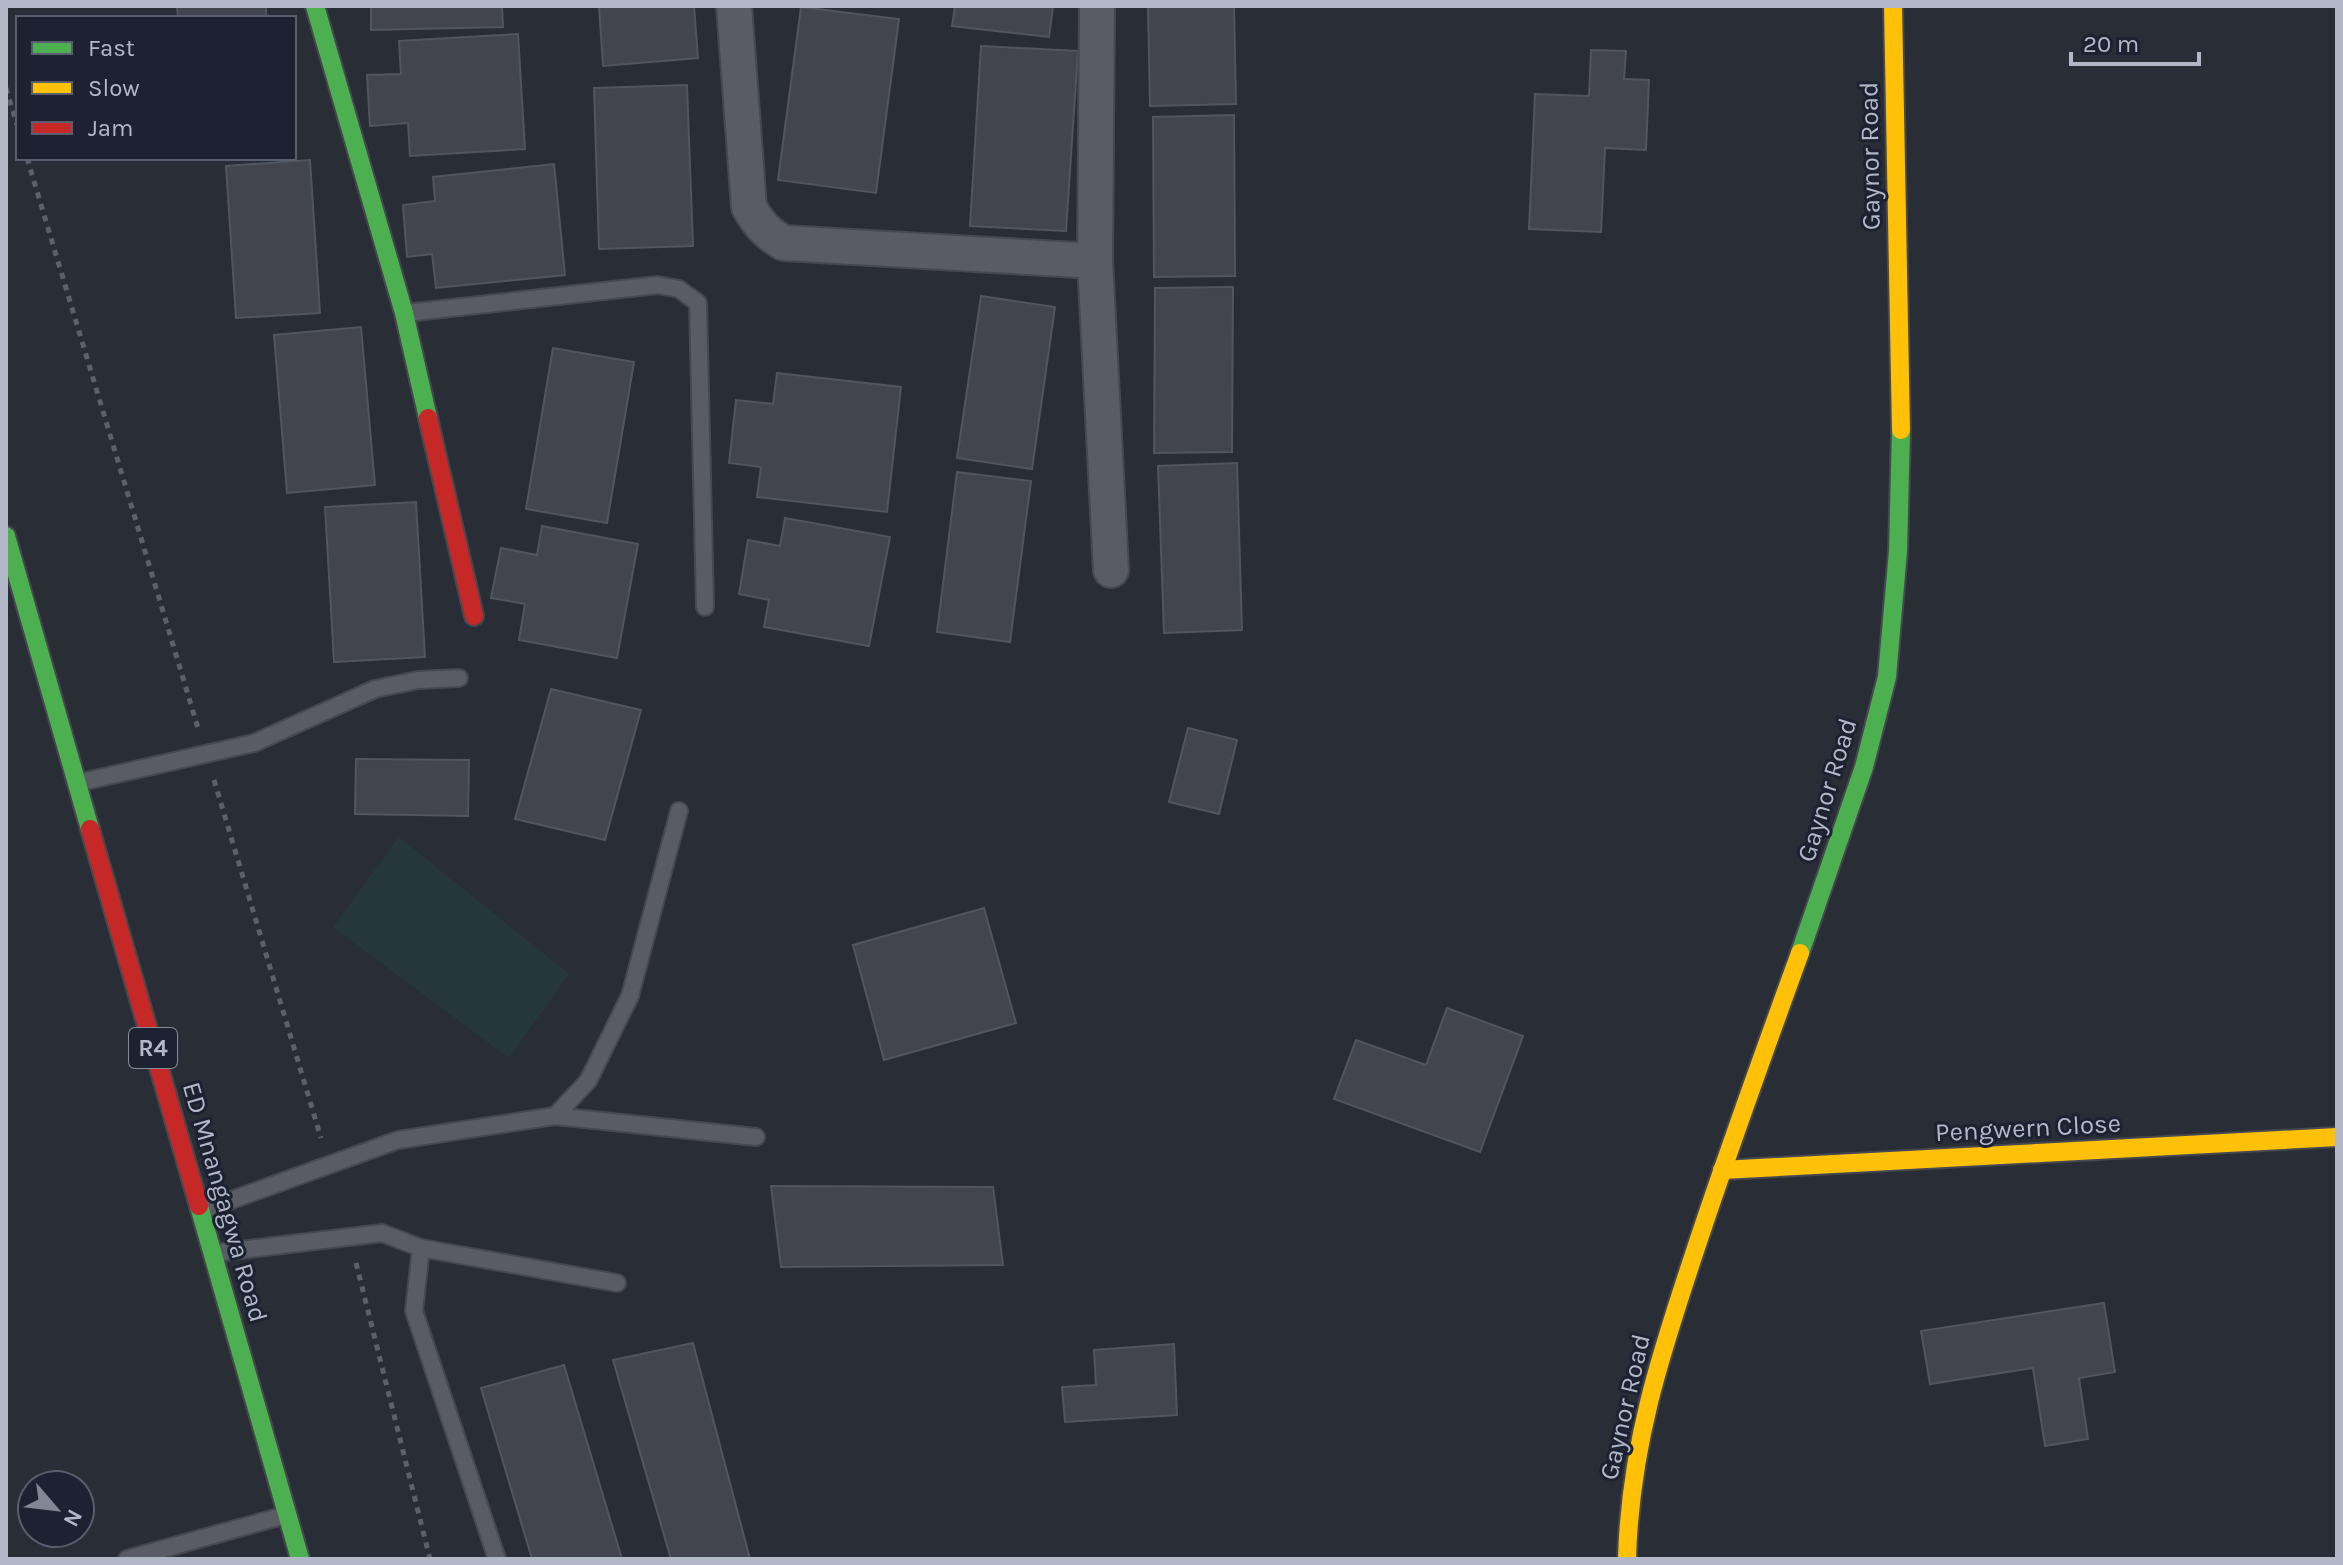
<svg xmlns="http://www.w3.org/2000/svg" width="2343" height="1565" font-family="Karla,sans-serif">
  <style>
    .green { fill: #26373c }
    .building { fill: #42454d; stroke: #51555e; stroke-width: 2 }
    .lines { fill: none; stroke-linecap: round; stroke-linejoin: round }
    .lane-casing { stroke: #45484f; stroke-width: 20 }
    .street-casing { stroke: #45484f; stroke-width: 38 }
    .fast-casing { stroke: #45484f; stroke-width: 22 }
    .slow-casing { stroke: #45484f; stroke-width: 22 }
    .jam-casing { stroke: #45484f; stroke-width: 22 }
    .path { stroke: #5c6068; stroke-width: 5; stroke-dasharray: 6 6; stroke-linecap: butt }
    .lane { stroke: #595c64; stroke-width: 16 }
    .street { stroke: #595c64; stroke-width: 34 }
    .fast { stroke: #4caf50; stroke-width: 18 }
    .slow { stroke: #ffc107; stroke-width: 18 }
    .jam { stroke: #c62828; stroke-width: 18 }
    .labels { text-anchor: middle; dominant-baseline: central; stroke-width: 6; stroke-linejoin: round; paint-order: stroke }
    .shield { fill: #1c2231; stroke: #858b9b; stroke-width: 2 }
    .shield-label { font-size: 24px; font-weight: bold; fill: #b2b8c8 }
    .street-label { font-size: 26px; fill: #b2b8c8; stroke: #1c2231 }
  </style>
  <rect width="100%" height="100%" fill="#292d36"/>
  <polygon class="green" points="399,837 569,974 509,1058 333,927"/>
  <g class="building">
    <polygon points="177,6 266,6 266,18 178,18"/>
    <polygon points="371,6 502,6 503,27 371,30"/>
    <polygon points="599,6 694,6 698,58 603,66"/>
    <polygon points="955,6 1053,6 1049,37 952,26"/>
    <polygon points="1148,6 1234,6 1236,104 1150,106"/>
    <polygon points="801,7 899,19 876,193 778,180"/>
    <polygon points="518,34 525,149 410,156 408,123 370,126 367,75 401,74 399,41"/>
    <polygon points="981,46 1078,51 1066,231 970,226"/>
    <polygon points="1591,50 1626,51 1624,79 1649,80 1646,150 1605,148 1601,232 1529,229 1535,94 1589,96"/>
    <polygon points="687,85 693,246 599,249 594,88"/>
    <polygon points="1234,115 1235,276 1154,277 1153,117"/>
    <polygon points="310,160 320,313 236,318 226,166"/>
    <polygon points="554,164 565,275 436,288 432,254 407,257 403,205 435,201 433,177"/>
    <polygon points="1233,287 1232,452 1154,453 1155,288"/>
    <polygon points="981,296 1055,307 1032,469 957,458"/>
    <polygon points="361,327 375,485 287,493 274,335"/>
    <polygon points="553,348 634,362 607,523 526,509"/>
    <polygon points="777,373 901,387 887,512 757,497 761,467 729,463 736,400 773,404"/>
    <polygon points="1237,463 1242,630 1164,633 1158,466"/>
    <polygon points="957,472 1031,481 1010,642 937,632"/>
    <polygon points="416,502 425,657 334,662 325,507"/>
    <polygon points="785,518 890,537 869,646 764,627 769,600 739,594 748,540 780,546"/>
    <polygon points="542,526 638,544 617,658 519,640 525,604 491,598 501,548 537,555"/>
    <polygon points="551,689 641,710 605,840 515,819"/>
    <polygon points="1188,728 1237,740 1219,814 1169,802"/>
    <polygon points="356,759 469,760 468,816 355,814"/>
    <polygon points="984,908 1016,1023 884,1060 853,945"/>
    <polygon points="1447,1008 1523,1036 1480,1152 1334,1099 1356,1040 1426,1065"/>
    <polygon points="771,1186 993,1187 1003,1265 781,1267"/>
    <polygon points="2104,1303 2115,1372 2079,1378 2088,1439 2045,1446 2033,1368 1930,1384 1921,1331"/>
    <polygon points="693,1343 750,1559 671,1559 613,1360"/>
    <polygon points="1174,1344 1177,1415 1065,1422 1062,1387 1096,1385 1094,1350"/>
    <polygon points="564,1365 622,1559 532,1559 481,1388"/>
  </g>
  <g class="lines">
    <g class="lane-casing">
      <g id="lane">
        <polyline points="406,313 658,285 679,289 698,303 705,607"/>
        <polyline points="77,783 254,743 375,689 418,680 459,678"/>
        <polyline points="555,1116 588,1081 630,996 679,811"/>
        <polyline points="201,1211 398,1140 555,1116 756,1137"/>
        <polyline points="421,1248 617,1283"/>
        <polyline points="215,1253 382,1233 421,1248 414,1311 497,1559"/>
        <polyline points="127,1559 286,1515"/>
      </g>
    </g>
    <g class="street-casing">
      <g id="street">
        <path d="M734 6 749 207C758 223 767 234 784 243L1095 261"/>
        <polyline points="1097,6 1095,261 1111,570"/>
      </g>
    </g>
    <g class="fast-casing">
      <g id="fast">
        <polyline points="315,6 404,313 428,418"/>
        <polyline points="6,536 90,829"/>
        <polyline points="1800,953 1864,767 1887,677 1898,551 1901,430"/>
        <polyline points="199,1206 300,1559"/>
      </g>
    </g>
    <g class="slow-casing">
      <g id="slow">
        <polyline points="1893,6 1901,430"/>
        <polyline points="1722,1170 2337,1137"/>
        <path d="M1627 1559C1630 1447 1660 1356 1695 1251 1728 1151 1764 1052 1800 953"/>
      </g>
    </g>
    <g class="jam-casing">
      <g id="jam">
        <polyline points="428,418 474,616"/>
        <polyline points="90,829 199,1206"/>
      </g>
    </g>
    <g class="path">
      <polyline points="6,88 18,128"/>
      <polyline points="27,158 198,728"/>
      <polyline points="214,780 321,1138"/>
      <polyline points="356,1263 430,1559"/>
    </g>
    <use href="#lane" class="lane"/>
    <use href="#street" class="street"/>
    <use href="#fast" class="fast"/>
    <use href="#slow" class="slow"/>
    <use href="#jam" class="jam"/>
  </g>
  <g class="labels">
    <rect class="shield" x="129" y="1028" width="48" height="40" rx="6"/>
    <g class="shield-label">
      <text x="153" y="1048">R4</text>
    </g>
    <g class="street-label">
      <text transform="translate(1870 156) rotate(-91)">Gaynor Road</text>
      <text transform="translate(1827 790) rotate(-73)">Gaynor Road</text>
      <text transform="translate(2028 1128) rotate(-3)">Pengwern Close</text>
      <text transform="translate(225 1202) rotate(74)">ED Mnangagwa Road</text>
      <text transform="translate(1625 1407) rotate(-77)">Gaynor Road</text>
    </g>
  </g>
  <rect width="2343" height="1565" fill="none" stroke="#b2b8c8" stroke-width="16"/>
  <rect x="16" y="16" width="280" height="144" fill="#1c2231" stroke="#585e6d" stroke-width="2"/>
  <rect x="32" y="42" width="40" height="12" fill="#4caf50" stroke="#585e6d" stroke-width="2"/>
  <text x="88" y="56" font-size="24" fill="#b2b8c8">Fast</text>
  <rect x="32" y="82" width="40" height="12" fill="#ffc107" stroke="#585e6d" stroke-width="2"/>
  <text x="88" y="96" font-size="24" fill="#b2b8c8">Slow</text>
  <rect x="32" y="122" width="40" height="12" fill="#c62828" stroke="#585e6d" stroke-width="2"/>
  <text x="88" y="136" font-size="24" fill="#b2b8c8">Jam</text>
  <g transform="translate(56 1509) rotate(118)"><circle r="38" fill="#1c2231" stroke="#585e6d" stroke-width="2"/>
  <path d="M0-6L14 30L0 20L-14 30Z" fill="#828795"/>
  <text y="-12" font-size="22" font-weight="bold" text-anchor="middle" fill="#b2b8c8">N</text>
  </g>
  <path d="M2071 52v12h128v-12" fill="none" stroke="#b2b8c8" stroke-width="4"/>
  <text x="2083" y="52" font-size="24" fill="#b2b8c8" stroke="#1c2231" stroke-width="6" paint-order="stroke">20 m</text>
</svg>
